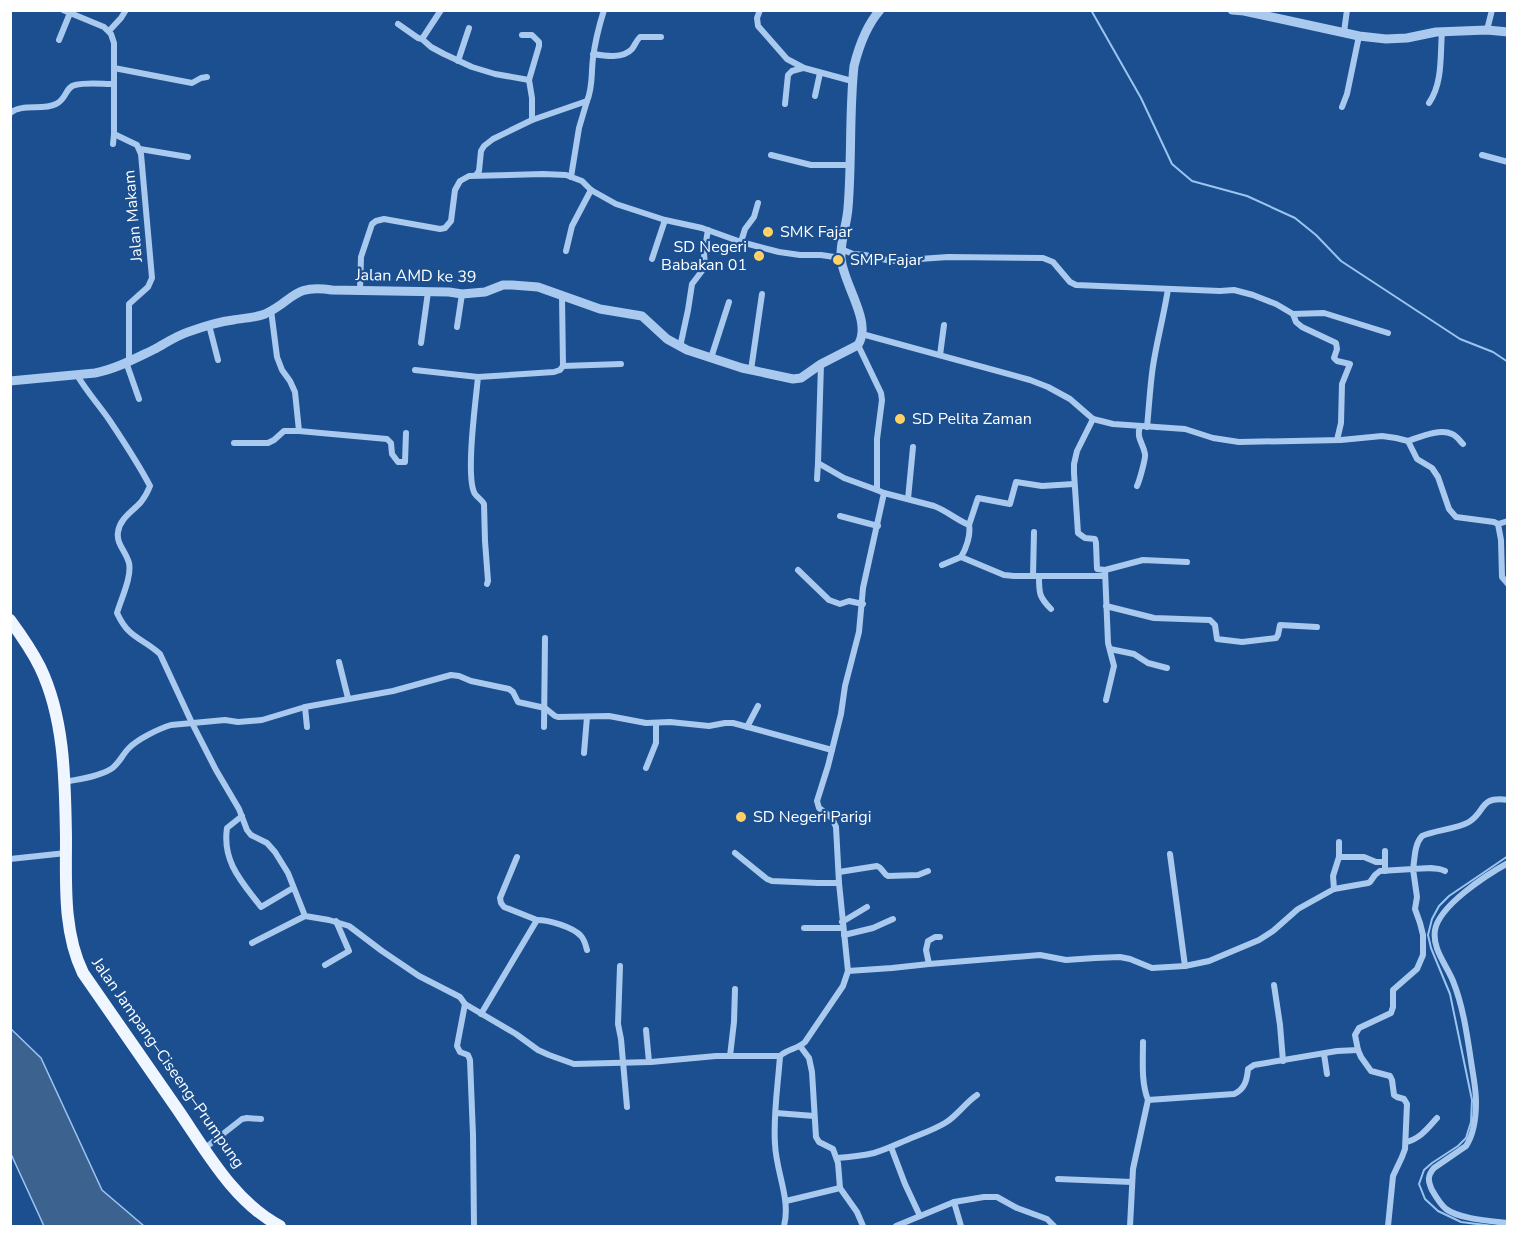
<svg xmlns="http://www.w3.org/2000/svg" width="1518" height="1237" font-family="'Nunito Sans',sans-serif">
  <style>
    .water { fill: #3c6290; stroke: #9cc4f0; stroke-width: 1.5 }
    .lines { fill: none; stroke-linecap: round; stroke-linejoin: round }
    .stream { stroke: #9cc4f0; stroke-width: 2 }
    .minor { stroke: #a9c9ee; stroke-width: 6 }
    .tertiary { stroke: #a9c9ee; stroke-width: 9 }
    .primary { stroke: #f0f6ff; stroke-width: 12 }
    .poi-dot { fill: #ffd166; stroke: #1b4f8f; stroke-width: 2 }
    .labels { text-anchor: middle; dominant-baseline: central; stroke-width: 4.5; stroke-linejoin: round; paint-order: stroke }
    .street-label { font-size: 16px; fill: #fff; stroke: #1b4f8f }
    .poi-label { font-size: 16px; fill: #fff; stroke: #1b4f8f; text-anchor: start }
  </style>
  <rect width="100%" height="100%" fill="#1b4f8f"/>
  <polygon class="water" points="10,1028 41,1058 102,1190 144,1226 44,1226 11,1154"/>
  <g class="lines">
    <g class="stream">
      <polyline points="1091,10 1141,98 1172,164 1192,181 1247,196 1295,218 1316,235 1341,261 1460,339 1493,352 1508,362"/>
      <polyline points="1493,1226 1461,1222 1438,1211 1425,1199 1419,1184 1424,1170 1432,1163 1458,1146 1466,1138 1471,1122 1472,1100 1450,994 1431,948 1428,935 1432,919 1439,906 1449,896 1508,856"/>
    </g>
    <g class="minor">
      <polyline points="63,10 104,27 111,34 114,43 114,134 137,145 141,154 152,278 148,287 129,304 129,361"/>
      <polyline points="760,10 757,18 758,26 787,59 804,68 852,81"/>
      <polyline points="398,24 418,38 422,39 431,47 444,54 472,67 495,74 529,80"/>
      <polyline points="1487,30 1492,10"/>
      <polyline points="109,31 121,18 126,10"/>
      <polyline points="1344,32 1347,10"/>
      <polyline points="522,35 532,35 539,42 539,46 529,80 532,98 532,120"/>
      <polyline points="422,39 441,10"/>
      <polyline points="59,40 70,13"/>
      <path d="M593 54C605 56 623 59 632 49 635 45 636 41 640 37H661"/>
      <polyline points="458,61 469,28"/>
      <polyline points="114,68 192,83 201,78 207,77"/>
      <polyline points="815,96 820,73"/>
      <path d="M1429 103C1443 83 1440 55 1442 32"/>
      <polyline points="785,104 788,75 792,71 803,68"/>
      <polyline points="1342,107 1347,94 1359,36"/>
      <path d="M10 113C23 103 42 111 56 104 67 99 65 87 75 85 87 82 102 84 113 84"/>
      <polyline points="113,144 114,134"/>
      <polyline points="140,149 188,157"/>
      <polyline points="771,155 811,165 849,165"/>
      <polyline points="1482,155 1508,162"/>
      <path d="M476 175 479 171 481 151 484 146 493 139 532 120 587 101C593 87 591 74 593 58 595 42 599 26 604 10"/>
      <polyline points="571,177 579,128 587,101"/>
      <polyline points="741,242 745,229 754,217 758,203"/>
      <polyline points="841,249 853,254 865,255 891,261 948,257 1043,258 1053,262 1070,282 1076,285 1220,291 1234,290 1253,295 1276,304 1293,314 1296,322 1302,327 1336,343 1337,349 1334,358 1337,361 1350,364 1342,384 1341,423 1337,440"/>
      <polyline points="566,251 572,226 591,190"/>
      <polyline points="652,259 665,220"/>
      <polyline points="360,290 361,257 372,224 376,221 384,219 440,229 445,228 451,221 455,190 460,181 469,176 543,174 566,175 582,181 591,190 616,204 665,220 702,228 741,242 779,252 800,255 821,255 841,258"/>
      <polyline points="271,310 277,357 282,370 290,381 295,392 299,431 387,439 391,443 392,454 398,462 405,462 406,433"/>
      <polyline points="1293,314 1324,313 1388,333"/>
      <polyline points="209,325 218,360"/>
      <polyline points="457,327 462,294"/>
      <polyline points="862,334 1030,380 1048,387 1070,399 1093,419 1113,424 1185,429 1213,438 1239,442 1341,440 1382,436 1396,438 1408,441 1417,459 1432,468 1438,477 1449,509 1456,517 1494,522 1498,524 1501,540 1502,577 1508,584"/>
      <polyline points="421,343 428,292"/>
      <polyline points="680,347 688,310 692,284 705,267 704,253 708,230"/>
      <polyline points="940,355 944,325"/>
      <polyline points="711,358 729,302"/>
      <polyline points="126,362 139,399"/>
      <polyline points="821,364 818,463 844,478 877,490"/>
      <polyline points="563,366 621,364"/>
      <polyline points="415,370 478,377"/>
      <polyline points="751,370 762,294"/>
      <path d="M77 375C87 392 99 405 110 421 124 442 138 463 150 486 148 491 145 497 141 502 133 511 120 518 118 532 116 544 126 551 129 563 132 577 121 599 117 613 129 639 141 637 160 654L192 723 216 770 239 809 247 830 251 835 267 843 275 852 288 873 305 916 329 920 349 926 382 951 419 976 460 997 465 1004 516 1034 538 1050 549 1055 574 1064 651 1062 716 1056H780"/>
      <polyline points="1093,419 1077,451 1074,464 1074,473 1078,533 1085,538 1095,539 1096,543 1097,569 1105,570 1108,643 1114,666 1106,700"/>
      <path d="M1147 427C1149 407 1150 386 1153 366 1157 340 1164 315 1168 289"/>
      <path d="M1408 441C1420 437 1440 428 1452 434 1457 436 1459 440 1463 444"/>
      <polyline points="234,443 268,443 274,440 284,431 299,431"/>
      <polyline points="817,479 818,463"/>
      <path d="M1137 486C1139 482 1146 458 1145 454 1143 442 1136 439 1140 426"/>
      <path d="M884 493 934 506C947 511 957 520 969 525 971 535 966 549 961 557L942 565"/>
      <polyline points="908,499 913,447"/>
      <polyline points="840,516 878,526"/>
      <polyline points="1498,524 1508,521"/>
      <polyline points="969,525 978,498 1010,504 1016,482 1042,486 1074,484"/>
      <polyline points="961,557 1004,575 1014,576 1105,576"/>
      <polyline points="798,570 829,600 840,604 849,601 863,604"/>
      <polyline points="1105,570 1143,560 1187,562"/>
      <polyline points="1033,576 1034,532"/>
      <path d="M1039 577C1039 593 1039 597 1051 609"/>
      <path d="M487 584 488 581 485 541 484 504C482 500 478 498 475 494 465 478 476 399 478 377L554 372 560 370 563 366 562 296"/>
      <polyline points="1106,606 1154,618 1210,620 1215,625 1217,639 1242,642 1276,638 1278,635 1280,625 1317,627"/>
      <polyline points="1110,649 1134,654 1148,663 1167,668"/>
      <polyline points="339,662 348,698"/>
      <polyline points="305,707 307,727"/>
      <polyline points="544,727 545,638"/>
      <polyline points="747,727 758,706"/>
      <polyline points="584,753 587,717"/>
      <polyline points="646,768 656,743 656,723"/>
      <path d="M65 782C79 779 98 777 111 769 119 764 122 755 129 748 138 739 158 729 171 725L225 720 238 722 262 720 305 707 393 691 451 675 459 676 471 681 509 689 513 692 518 702 545 708 555 716 558 717 609 716 646 723 670 722 709 726 725 723H733L832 750"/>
      <path d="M242 816 227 828C222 862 242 882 261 907L293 888"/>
      <polyline points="1385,851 1385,862"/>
      <polyline points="735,853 767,879 772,881 818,883 839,883"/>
      <polyline points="1170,854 1185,966"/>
      <polyline points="1339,857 1364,857 1376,862 1385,862 1385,871"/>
      <polyline points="10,859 66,853"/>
      <path d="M1508 863C1486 875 1439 906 1435 930 1432 949 1446 964 1453 981 1463 1006 1467 1034 1471 1061 1473 1075 1476 1088 1476 1102 1476 1116 1474 1134 1466 1146L1434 1168C1427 1176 1428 1181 1432 1190 1436 1197 1440 1204 1446 1209 1459 1219 1491 1221 1508 1223"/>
      <path d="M839 872 877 866C883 868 883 874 888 876L918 875 928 871"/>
      <polyline points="1334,889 1333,876 1339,857 1339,842"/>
      <path d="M537 920C549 920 573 927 581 936 584 939 586 946 587 950"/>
      <polyline points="842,922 867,907"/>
      <polyline points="804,928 843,928"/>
      <polyline points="844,935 873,928 893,919"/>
      <polyline points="252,943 305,916"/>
      <polyline points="929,964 926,950 928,941 935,937 940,937"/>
      <polyline points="325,965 349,951 336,921"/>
      <polyline points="620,966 618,1024 621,1039 627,1107"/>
      <path d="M848 971 892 968 929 964 1040 955 1066 960 1095 958 1120 957 1130 959 1152 968 1185 966 1209 961 1259 940 1273 931 1298 909 1334 889 1368 883 1370 882 1375 875 1380 871 1413 869C1415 858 1414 845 1422 836 1436 830 1457 829 1469 822 1487 811 1478 796 1508 800"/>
      <polyline points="1274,985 1280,1025 1283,1061"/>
      <polyline points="465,1004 457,1046 460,1052 468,1055 470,1060 473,1135 474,1226"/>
      <polyline points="481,1014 537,920 504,907 501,903 500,898 517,857"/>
      <polyline points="646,1030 649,1062"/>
      <path d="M1143 1042C1143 1061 1141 1082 1148 1100"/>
      <polyline points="800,1046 809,1058 812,1072 816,1137 819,1142 833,1149 838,1163 840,1188"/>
      <polyline points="1358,1050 1361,1057 1371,1071 1390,1076 1392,1080 1394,1095 1397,1097 1404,1099 1407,1104 1405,1149 1402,1157 1393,1176 1388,1226"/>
      <polyline points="1324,1054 1327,1074"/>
      <polyline points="730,1056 734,1022 735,989"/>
      <polyline points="776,1113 814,1116"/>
      <path d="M1406 1142C1420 1139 1428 1128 1437 1118"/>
      <polyline points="891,1147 905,1184 920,1216"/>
      <polyline points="205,1148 242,1119 247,1118 261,1119"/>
      <path d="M837 1158C850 1157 862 1156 874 1153 888 1149 901 1142 914 1137 924 1133 935 1129 945 1123 957 1116 965 1103 977 1095"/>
      <polyline points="1058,1179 1132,1182"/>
      <polyline points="786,1201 840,1188 857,1212 863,1226"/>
      <polyline points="954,1202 984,1197 997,1197 1017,1208 1047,1219 1054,1226"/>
      <path d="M784 1226C791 1199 776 1172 775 1144 773 1115 778 1085 780 1056 787 1049 798 1049 805 1042L843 986 848 971 839 883 836 827 832 818 819 808 817 801 828 766 841 714 845 686 859 632 863 588 884 493 877 490V439L882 400 881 393 858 345"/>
      <polyline points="896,1226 954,1202 961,1226"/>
      <path d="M1130 1226 1133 1169 1148 1100 1234 1094C1245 1089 1247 1080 1248 1069L1254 1065 1337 1051 1358 1050 1355 1035 1359 1028 1391 1013 1393 1007V990L1417 969 1423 955V935L1420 923 1415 909 1417 897 1413 869C1423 869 1435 866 1445 871"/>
    </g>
    <g class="tertiary">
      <polyline points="1232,10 1244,11 1359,36 1386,39 1407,38 1436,32 1487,30 1508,32"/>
      <path d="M10 381 95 373C116 369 136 358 155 349 166 343 176 336 188 332 202 327 217 322 233 320 243 318 255 318 265 314 295 300 292 284 332 290L449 292 462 294 485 292 503 285H512L538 287 600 309 642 316 667 339 687 350 742 368 793 379 801 378 821 364 858 345C873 322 843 284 841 258 840 241 847 224 848 208 852 161 849 113 854 66 859 46 866 26 880 10"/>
    </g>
    <path class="primary" d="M10 620C21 635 32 651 40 667 65 719 65 781 66 838 66 883 63 932 83 973 115 1019 146 1064 178 1110 206 1151 235 1203 280 1226"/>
  </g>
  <g class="poi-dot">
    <circle cx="768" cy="232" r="6"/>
    <circle cx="759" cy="256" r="6"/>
    <circle cx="838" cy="260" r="6"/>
    <circle cx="900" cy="419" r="6"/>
    <circle cx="741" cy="817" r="6"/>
  </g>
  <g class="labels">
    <g class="street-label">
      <text transform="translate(133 216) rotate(-95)">Jalan Makam</text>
      <text transform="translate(416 276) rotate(1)">Jalan AMD ke 39</text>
      <text transform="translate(168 1063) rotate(55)">Jalan Jampang–Ciseeng–Prumpung</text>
    </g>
    <g class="poi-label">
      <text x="780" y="232">SMK Fajar</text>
      <text x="747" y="247" text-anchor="end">SD Negeri<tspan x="747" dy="18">Babakan 01</tspan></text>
      <text x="850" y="260">SMP Fajar</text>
      <text x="912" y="419">SD Pelita Zaman</text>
      <text x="753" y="817">SD Negeri Parigi</text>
    </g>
  </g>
  <rect width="1518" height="1237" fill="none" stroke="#ffffff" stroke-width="24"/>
</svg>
